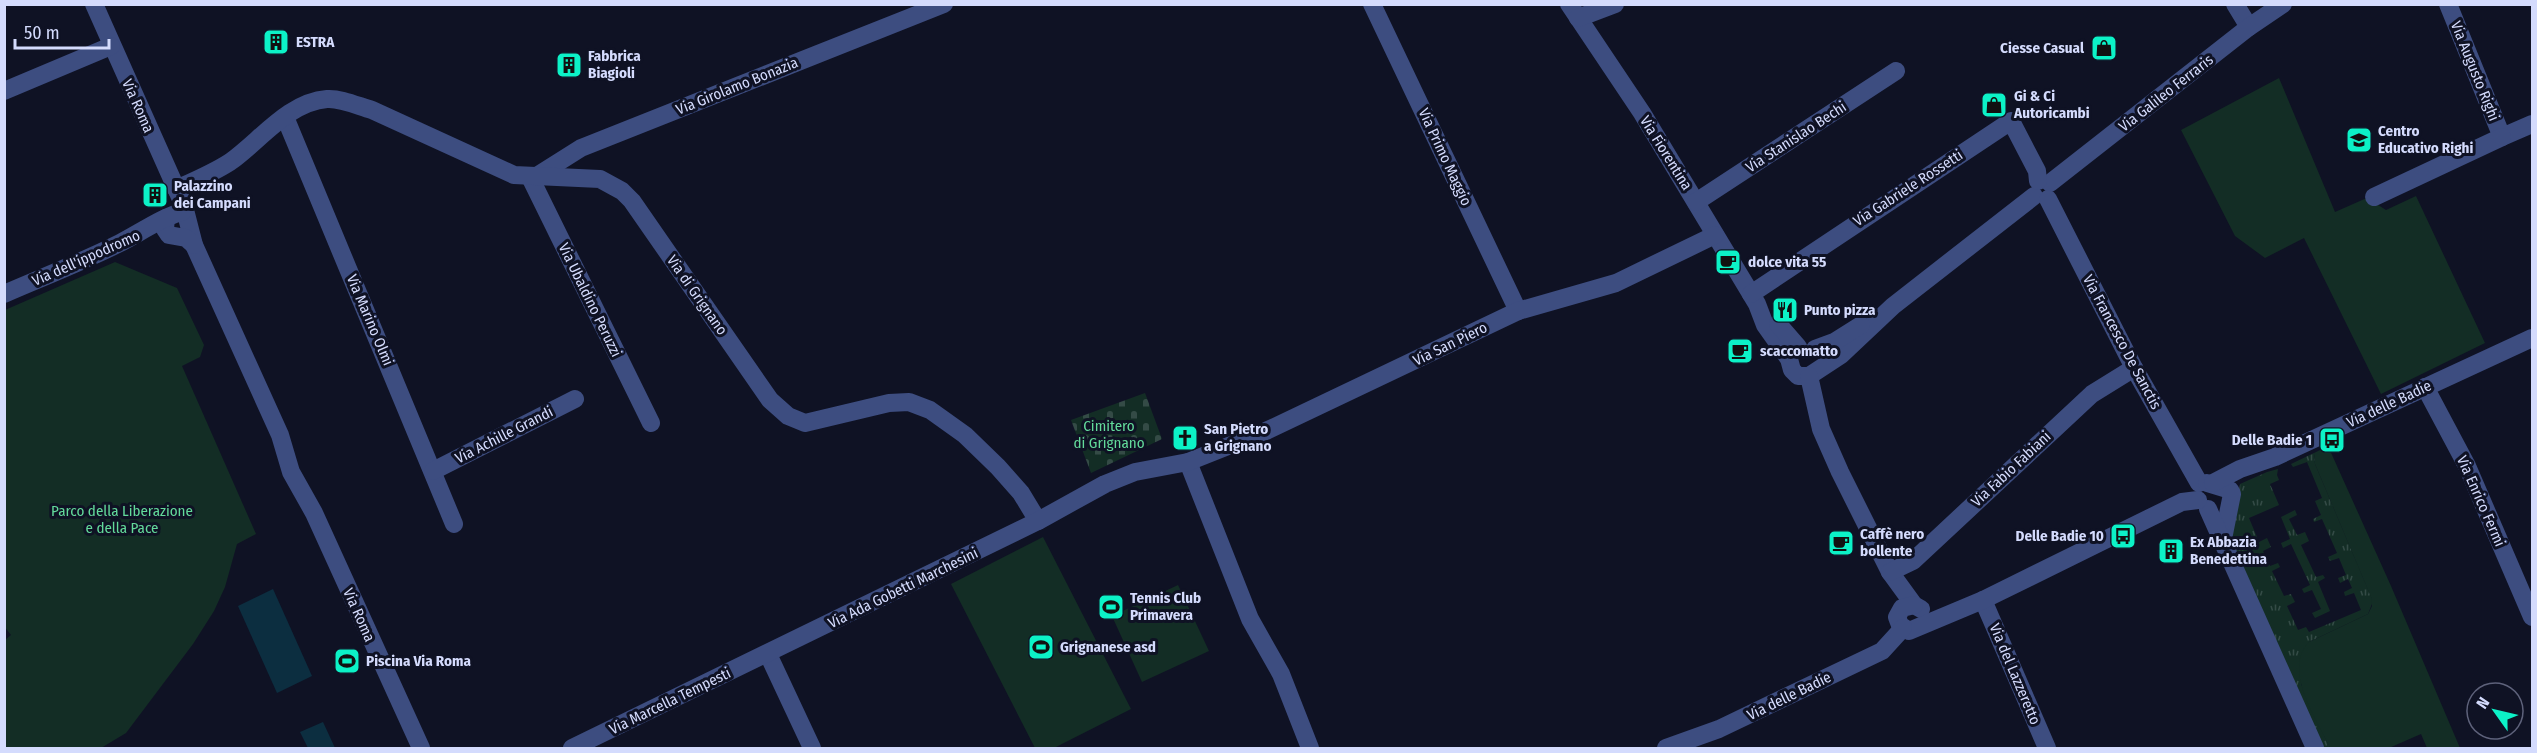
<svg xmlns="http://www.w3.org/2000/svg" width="2537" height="753" font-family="'Fira Sans Condensed',sans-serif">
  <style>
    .grass { fill: url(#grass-tufts) }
    .cemetery { fill: url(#cemetery-stones) }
    .park { fill: #132d25 }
    .water { fill: #0c2e40 }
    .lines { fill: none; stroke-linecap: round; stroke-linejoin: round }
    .minor { stroke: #3d4d80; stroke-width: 18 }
    .labels { text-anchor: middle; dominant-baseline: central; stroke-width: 6; stroke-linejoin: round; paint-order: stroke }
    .poi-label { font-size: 15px; font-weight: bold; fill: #d4dbfd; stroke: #0f1224; text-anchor: start }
    .street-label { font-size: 15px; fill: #d4dbfd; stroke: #0f1224 }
    .park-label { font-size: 15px; fill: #63da9b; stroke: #0f1224 }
  </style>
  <defs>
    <pattern id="grass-tufts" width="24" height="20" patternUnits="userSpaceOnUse" patternTransform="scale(1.5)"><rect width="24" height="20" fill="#132d25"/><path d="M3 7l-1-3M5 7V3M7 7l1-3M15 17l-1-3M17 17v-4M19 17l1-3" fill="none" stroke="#344b46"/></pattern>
    <pattern id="cemetery-stones" width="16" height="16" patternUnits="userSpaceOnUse" patternTransform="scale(1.5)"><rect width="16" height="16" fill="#132d25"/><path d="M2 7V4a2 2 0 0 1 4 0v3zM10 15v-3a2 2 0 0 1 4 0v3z" fill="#344b46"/></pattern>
  </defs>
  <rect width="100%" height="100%" fill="#0f1224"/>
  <g class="grass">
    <polygon points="2314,453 2315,464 2373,601 2368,614 2309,642 2301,684 2330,748 2322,748 2231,540 2240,484 2267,472 2278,469 2277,475 2279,480 2270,484 2279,505 2249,518 2259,542 2267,538 2271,547 2263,551 2270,566 2278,563 2280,567 2272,571 2284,596 2291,594 2295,602 2287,606 2298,630 2306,627 2309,632 2361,610 2354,593 2345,596 2344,592 2352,588 2348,579 2340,583 2338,578 2346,575 2339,558 2330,561 2328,557 2337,553 2322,519 2314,522 2313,519 2321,515 2315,501 2322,498 2307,462 2293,467 2291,464"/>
    <polygon points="2295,510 2297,515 2289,519 2297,535 2305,532 2309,541 2301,545 2316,577 2323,575 2325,578 2318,582 2330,611 2315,618 2312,613 2321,609 2312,590 2304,593 2302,589 2310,585 2291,544 2283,548 2281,543 2290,539 2281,517"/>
  </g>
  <polygon class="cemetery" points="1145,393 1162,439 1091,473 1071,420"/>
  <g class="park">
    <polygon points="2279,78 2335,212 2369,197 2372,201 2386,210 2416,196 2485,343 2381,394 2304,238 2265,258 2235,236 2181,130"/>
    <polygon points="115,262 177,288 204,345 200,357 182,366 256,534 237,544 225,587 214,611 193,644 126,733 101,748 5,748 5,640 11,635 4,626 5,310"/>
    <path d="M2328 446 2391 586 2460 748H2427L2421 734 2389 748H2330C2317 719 2282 670 2309 642L2368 614 2372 606 2371 597 2315 464 2314 453Z"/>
    <polygon points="1043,537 1131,709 1054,748 1035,748 951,584"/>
    <polygon points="1178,585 1209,651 1142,682 1112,616"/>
  </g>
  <g class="water">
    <polygon points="273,589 312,676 277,693 238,606"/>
    <polygon points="323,722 335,748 308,748 300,732"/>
  </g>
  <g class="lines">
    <g class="minor">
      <polyline points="94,4 184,206 194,245 280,435 291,472 314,513 421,748"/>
      <polyline points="1372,4 1518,311"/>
      <polyline points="1569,4 1642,113 1757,304 1765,325 1789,359 1792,370 1798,376 1809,376 1841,355 1893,306 2034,196"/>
      <polyline points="2235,4 2249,27"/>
      <polyline points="2448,4 2502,137 2532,124"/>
      <polyline points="1578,18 1615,4"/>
      <polyline points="4,91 111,46"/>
      <polyline points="285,117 454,524"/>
      <polyline points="530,177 651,423"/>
      <polyline points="535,177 581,148 944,4"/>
      <polyline points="2050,183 2249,27 2283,4"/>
      <path d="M176 189C194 181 213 173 230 162 260 141 288 102 327 99 341 98 358 106 372 110L514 175 600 179 622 191 632 201 770 400 788 416 805 423 889 403 909 402 930 410 965 435 998 467 1021 493 1038 521"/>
      <polyline points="2374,197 2502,137"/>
      <polyline points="2048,199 2134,368 2199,483"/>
      <polyline points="1696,202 1896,71"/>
      <polyline points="166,218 165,229 169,235 186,238 194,245"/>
      <path d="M4 294C43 277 82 262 120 243 136 235 166 215 182 212L184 206"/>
      <polyline points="1751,294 2011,121 2037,171 2038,181"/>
      <polyline points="1778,324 1798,347"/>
      <polyline points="1815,349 1834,342 1861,325"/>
      <polyline points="1809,376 1821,429 1840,472 1890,572 1914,605 1921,609"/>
      <polyline points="2425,387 2467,466 2532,617"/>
      <polyline points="1188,462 1250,619 1281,674 1310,748"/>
      <polyline points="433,471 575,399"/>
      <polyline points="2207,483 2230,490 2232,494 2223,539"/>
      <polyline points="2213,483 2240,469 2275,457 2532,338"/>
      <polyline points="2208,509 2315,748"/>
      <polyline points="1890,572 1913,561 2092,394 2134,368"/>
      <polyline points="1983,600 2047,748"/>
      <polyline points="1914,605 1902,608 1897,617 1900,625 1909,631 1983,600 2182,502 2198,500"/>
      <polyline points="768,654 812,748"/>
      <polyline points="572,748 1038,521 1105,484 1135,472 1188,462 1266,431 1518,311 1616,283 1715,235"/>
      <polyline points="1666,748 1719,729 1882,651 1903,628"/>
    </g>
  </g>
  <defs>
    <g id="building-square" transform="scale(1.35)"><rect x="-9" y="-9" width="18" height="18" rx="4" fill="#0cf2c7" stroke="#0f1224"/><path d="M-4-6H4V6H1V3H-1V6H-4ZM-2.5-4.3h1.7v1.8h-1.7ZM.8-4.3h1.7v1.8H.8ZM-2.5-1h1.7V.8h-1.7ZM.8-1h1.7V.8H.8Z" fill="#111"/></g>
    <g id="shop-square" transform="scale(1.35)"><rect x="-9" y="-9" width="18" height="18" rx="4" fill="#0cf2c7" stroke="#0f1224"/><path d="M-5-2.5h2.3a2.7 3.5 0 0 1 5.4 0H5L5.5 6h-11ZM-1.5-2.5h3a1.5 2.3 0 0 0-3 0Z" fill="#111"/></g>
    <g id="school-square" transform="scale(1.35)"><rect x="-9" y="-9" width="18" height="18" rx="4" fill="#0cf2c7" stroke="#0f1224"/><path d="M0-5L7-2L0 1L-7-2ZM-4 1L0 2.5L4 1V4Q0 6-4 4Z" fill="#111"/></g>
    <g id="cafe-square" transform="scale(1.35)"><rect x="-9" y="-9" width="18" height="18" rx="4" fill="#0cf2c7" stroke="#0f1224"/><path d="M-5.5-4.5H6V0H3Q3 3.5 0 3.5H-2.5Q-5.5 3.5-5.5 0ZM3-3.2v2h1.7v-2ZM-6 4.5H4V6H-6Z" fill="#111"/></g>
    <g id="restaurant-square" transform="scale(1.35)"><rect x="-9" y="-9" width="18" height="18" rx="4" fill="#0cf2c7" stroke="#0f1224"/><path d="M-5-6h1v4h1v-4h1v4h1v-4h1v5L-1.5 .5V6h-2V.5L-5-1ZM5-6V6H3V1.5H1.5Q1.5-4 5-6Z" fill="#111"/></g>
    <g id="church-square" transform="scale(1.35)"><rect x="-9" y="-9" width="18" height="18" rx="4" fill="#0cf2c7" stroke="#0f1224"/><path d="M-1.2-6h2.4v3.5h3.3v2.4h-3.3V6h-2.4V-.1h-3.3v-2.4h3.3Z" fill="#111"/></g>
    <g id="bus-square" transform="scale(1.35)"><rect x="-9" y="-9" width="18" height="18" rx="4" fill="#0cf2c7" stroke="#0f1224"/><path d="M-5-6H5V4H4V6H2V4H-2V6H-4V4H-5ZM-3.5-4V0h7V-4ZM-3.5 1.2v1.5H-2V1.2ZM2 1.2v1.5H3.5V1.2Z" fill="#111"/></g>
    <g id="stadium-square" transform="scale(1.35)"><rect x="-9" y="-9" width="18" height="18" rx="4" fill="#0cf2c7" stroke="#0f1224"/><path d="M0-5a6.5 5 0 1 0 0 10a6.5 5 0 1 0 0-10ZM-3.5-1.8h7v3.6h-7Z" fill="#111"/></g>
  </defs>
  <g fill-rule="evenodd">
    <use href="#building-square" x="276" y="42"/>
    <use href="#shop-square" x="2104" y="48"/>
    <use href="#building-square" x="569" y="65"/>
    <use href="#shop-square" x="1994" y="105"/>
    <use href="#school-square" x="2359" y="140"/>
    <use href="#building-square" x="155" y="195"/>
    <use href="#cafe-square" x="1728" y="262"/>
    <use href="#restaurant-square" x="1785" y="310"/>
    <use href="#cafe-square" x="1740" y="351"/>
    <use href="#church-square" x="1185" y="438"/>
    <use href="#bus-square" x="2332" y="440"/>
    <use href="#bus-square" x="2123" y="536"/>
    <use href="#cafe-square" x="1841" y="543"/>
    <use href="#building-square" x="2171" y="551"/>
    <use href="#stadium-square" x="1111" y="607"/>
    <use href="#stadium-square" x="1041" y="647"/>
    <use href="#stadium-square" x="347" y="661"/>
  </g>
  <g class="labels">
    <g class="poi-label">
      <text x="296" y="42">ESTRA</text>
      <text x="2084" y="48" text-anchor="end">Ciesse Casual</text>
      <text x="588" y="56">Fabbrica<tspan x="588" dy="17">Biagioli</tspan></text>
      <text x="2014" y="96">Gi &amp; Ci<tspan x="2014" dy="17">Autoricambi</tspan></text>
      <text x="2378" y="131">Centro<tspan x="2378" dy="17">Educativo Righi</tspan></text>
      <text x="174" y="186">Palazzino<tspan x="174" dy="17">dei Campani</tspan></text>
      <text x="1748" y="262">dolce vita 55</text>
      <text x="1804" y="310">Punto pizza</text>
      <text x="1760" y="351">scaccomatto</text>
      <text x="1204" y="429">San Pietro<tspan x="1204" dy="17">a Grignano</tspan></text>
      <text x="2312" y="440" text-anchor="end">Delle Badie 1</text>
      <text x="1860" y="534">Caffè nero<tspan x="1860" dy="17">bollente</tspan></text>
      <text x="2104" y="536" text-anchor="end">Delle Badie 10</text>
      <text x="2190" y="542">Ex Abbazia<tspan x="2190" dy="17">Benedettina</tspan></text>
      <text x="1130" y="598">Tennis Club<tspan x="1130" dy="17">Primavera</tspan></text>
      <text x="1060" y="647">Grignanese asd</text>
      <text x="366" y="661">Piscina Via Roma</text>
    </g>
    <g class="street-label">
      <text transform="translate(2475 71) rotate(68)">Via Augusto Righi</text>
      <text transform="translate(737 86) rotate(-22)">Via Girolamo Bonazia</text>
      <text transform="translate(2166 93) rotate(-38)">Via Galileo Ferraris</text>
      <text transform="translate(138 106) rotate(66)">Via Roma</text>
      <text transform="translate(1796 137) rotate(-33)">Via Stanislao Bechi</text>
      <text transform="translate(1666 153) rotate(58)">Via Fiorentina</text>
      <text transform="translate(1445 157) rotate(65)">Via Primo Maggio</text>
      <text transform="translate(1908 188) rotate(-33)">Via Gabriele Rossetti</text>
      <text transform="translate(86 258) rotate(-24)">Via dell'ippodromo</text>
      <text transform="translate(697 295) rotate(55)">Via di Grignano</text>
      <text transform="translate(590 300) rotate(64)">Via Ubaldino Peruzzi</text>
      <text transform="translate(370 320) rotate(67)">Via Marino Olmi</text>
      <text transform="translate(2122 342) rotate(62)">Via Francesco De Sanctis</text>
      <text transform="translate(1450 344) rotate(-26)">Via San Piero</text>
      <text transform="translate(2389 404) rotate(-25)">Via delle Badie</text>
      <text transform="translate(504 435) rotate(-27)">Via Achille Grandi</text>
      <text transform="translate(2011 469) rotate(-43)">Via Fabio Fabiani</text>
      <text transform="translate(2481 501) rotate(66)">Via Enrico Fermi</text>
      <text transform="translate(903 588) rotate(-26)">Via Ada Gobetti Marchesini</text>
      <text transform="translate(359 615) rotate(66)">Via Roma</text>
      <text transform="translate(2015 674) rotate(67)">Via del Lazzeretto</text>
      <text transform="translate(1789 696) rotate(-26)">Via delle Badie</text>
      <text transform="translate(670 701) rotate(-26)">Via Marcella Tempesti</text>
    </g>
    <g class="park-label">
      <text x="1109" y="426">Cimitero<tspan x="1109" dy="17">di Grignano</tspan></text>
      <text x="122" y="511">Parco della Liberazione<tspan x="122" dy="17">e della Pace</tspan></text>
    </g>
  </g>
  <rect width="2537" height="753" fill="none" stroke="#d4dbfd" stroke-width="12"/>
  <g transform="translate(2495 711) rotate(304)"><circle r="28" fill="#0f1224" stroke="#5e627b" stroke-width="1.5"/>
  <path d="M0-4.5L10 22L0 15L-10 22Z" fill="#0cf2c7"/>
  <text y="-9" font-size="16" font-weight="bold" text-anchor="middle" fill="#d4dbfd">N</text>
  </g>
  <path d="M15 39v9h94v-9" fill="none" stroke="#d4dbfd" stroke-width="3"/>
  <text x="24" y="39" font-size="18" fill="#d4dbfd" stroke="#0f1224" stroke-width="4.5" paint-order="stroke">50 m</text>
</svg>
